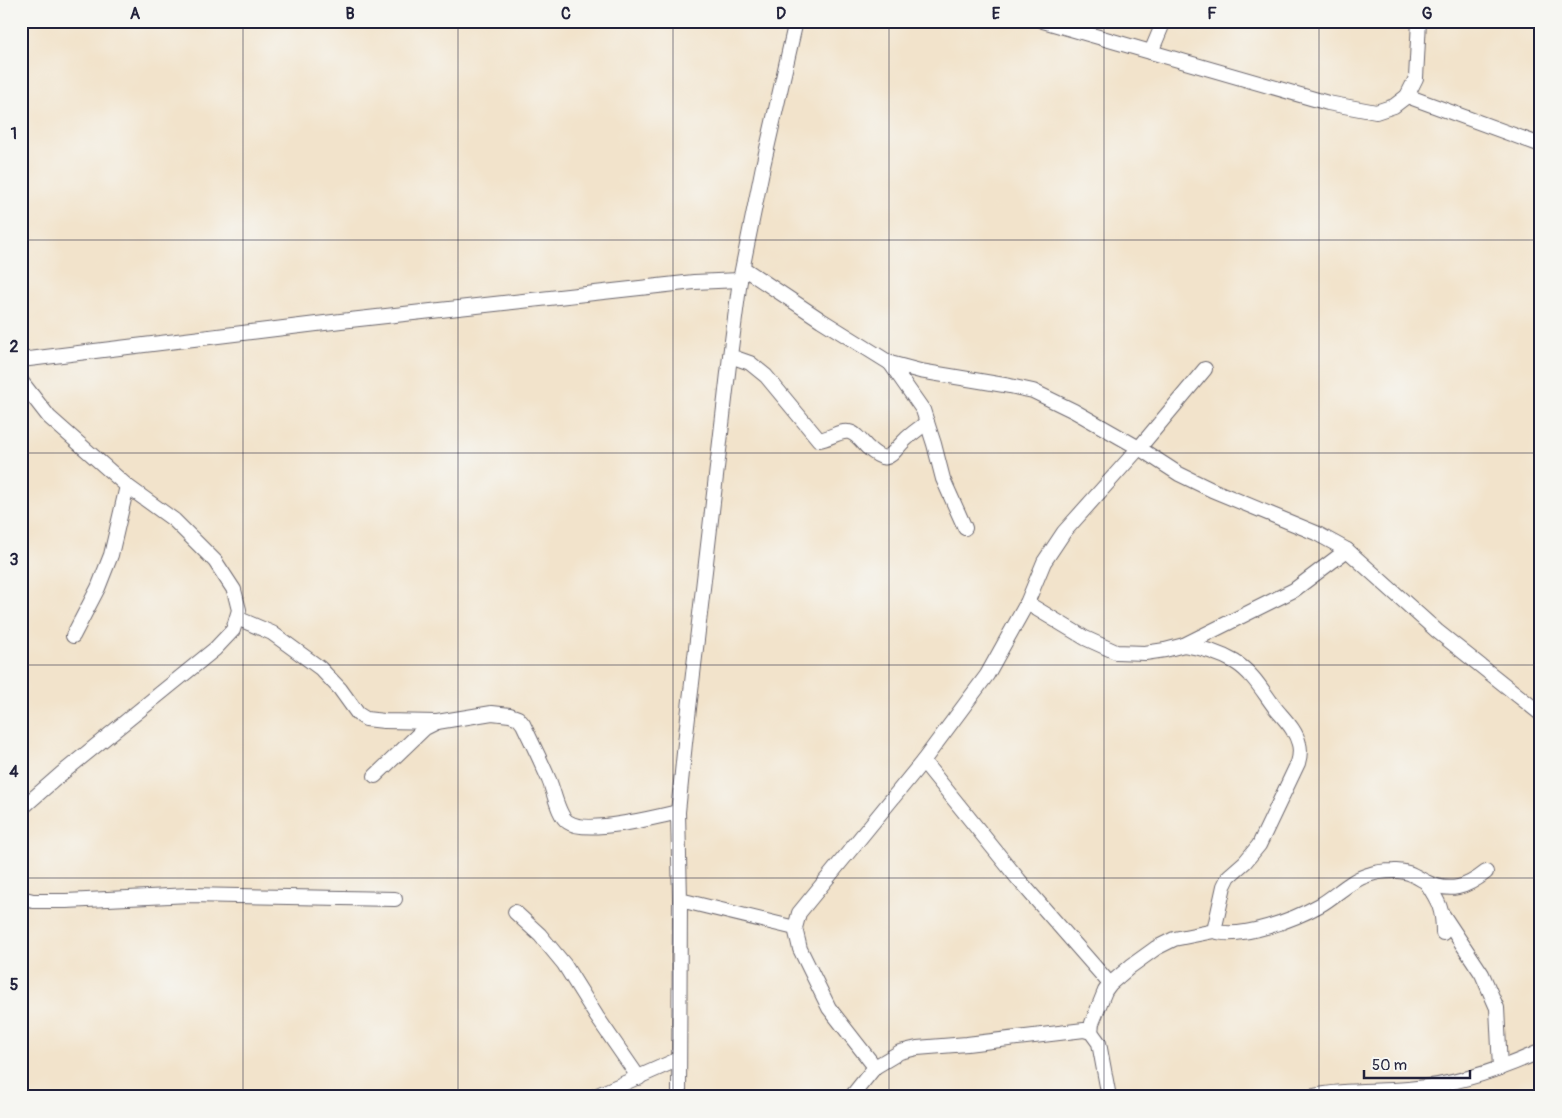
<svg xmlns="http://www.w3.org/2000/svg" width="1562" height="1118" font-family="Pangolin,sans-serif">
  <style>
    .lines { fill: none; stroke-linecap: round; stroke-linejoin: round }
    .minor-casing { stroke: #6b666d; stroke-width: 16 }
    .minor { stroke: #fff; stroke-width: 14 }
    .grid { fill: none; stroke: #22223b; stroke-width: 1; stroke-opacity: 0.55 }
    .neatline { fill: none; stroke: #22223b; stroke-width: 2 }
    .grid-label { font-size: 16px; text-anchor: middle; font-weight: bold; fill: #22223b }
  </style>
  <rect width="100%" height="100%" fill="#f6f6f2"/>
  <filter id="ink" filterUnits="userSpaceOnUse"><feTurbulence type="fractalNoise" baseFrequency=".02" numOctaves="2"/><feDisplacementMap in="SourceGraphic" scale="10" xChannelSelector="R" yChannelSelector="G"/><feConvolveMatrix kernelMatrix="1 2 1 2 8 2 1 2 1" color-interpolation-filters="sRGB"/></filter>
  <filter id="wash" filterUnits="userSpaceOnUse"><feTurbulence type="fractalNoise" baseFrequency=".0096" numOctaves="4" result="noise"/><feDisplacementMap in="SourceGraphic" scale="20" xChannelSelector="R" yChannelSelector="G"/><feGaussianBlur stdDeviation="1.12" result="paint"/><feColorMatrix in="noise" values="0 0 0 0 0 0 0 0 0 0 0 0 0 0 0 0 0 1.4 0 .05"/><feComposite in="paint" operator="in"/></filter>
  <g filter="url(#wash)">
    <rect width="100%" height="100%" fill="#f2e3cb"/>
  </g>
  <g filter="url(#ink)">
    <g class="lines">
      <g class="minor-casing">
        <g id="minor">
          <polyline points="1043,21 1328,103 1376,112 1394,106 1407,96 1416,78 1419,21"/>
          <polyline points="1151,52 1164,21"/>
          <polyline points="1407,96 1541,145"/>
          <polyline points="743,268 821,320 890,363 920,371 1010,386 1033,391 1074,411 1139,448 1179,474 1212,490 1316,533 1347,550 1437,631 1541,714"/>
          <path d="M730 356 750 363 766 376 819 440C829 439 840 430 849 432 856 433 862 442 867 447 889 467 889 455 906 439 912 433 920 428 927 422"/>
          <polyline points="21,360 341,321 694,282 740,280"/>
          <polyline points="890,363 923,410 934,444 943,479 965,528"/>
          <polyline points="21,381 49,417 127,486 174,520 215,561 234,590 239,610 233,630 215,649 61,774 21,809"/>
          <polyline points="1027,603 1085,638 1116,652 1145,653 1165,650 1184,645 1294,590 1347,550"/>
          <path d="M237 618 272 633 320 668 340 689 358 714 366 719 384 721 437 722 492 713 510 715 518 718 523 724C532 743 541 761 549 780 554 791 558 816 568 822 586 835 657 817 678 812"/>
          <polyline points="73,636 98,588 111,555 127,486"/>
          <path d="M1184 645C1203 648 1218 652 1235 662 1253 673 1263 692 1276 709 1284 719 1296 730 1299 744 1301 751 1300 756 1298 763L1259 845 1245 862 1229 876 1224 886 1214 931"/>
          <polyline points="923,761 1019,880 1110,984"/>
          <polyline points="375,776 425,728 437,722"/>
          <path d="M1426 882C1439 902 1443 909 1443 933"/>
          <polyline points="21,898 33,901 66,901 190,895 395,899"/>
          <polyline points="680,900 795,928"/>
          <polyline points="515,912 540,935 564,964 597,1017 639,1078"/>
          <polyline points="1443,915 1482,974 1497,1008 1500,1068"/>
          <path d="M1091 1032 1092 1023 1105 991 1110 984 1131 966 1156 948 1174 939 1214 931C1241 940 1295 919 1320 905 1336 896 1350 880 1368 875 1376 872 1386 871 1394 871 1407 870 1415 876 1426 882 1450 893 1466 888 1486 872"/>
          <polyline points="875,1067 829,1008 800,949 795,928 799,913 923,761 987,675 1027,603 1044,562 1064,532 1139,448 1205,369"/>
          <polyline points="593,1097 679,1059"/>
          <polyline points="679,1097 680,900 678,812 685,743 730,356 740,280 763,166 796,21"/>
          <polyline points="851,1097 875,1067 900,1052 917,1048 967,1044 1084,1030 1091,1032 1099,1043 1109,1097"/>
          <path d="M1309 1097C1341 1089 1375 1092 1408 1089 1454 1085 1500 1070 1541 1051"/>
        </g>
      </g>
      <use href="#minor" class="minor"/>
    </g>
  </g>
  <path class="grid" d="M243 21V1097M458 21V1097M673 21V1097M889 21V1097M1104 21V1097M1319 21V1097M21 240H1541M21 453H1541M21 665H1541M21 878H1541"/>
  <rect width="1562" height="1118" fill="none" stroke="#f6f6f2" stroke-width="55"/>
  <path d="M1364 1070v8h106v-8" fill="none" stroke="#22223b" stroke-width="2.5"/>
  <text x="1372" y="1070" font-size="15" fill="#22223b" stroke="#f6f6f2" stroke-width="4" paint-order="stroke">50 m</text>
  <rect x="28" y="28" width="1506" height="1062" class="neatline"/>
  <g class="grid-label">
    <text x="135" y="19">A</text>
    <text x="350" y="19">B</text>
    <text x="566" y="19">C</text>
    <text x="781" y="19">D</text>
    <text x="996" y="19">E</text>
    <text x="1212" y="19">F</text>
    <text x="1427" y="19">G</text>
    <text x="14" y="139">1</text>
    <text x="14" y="352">2</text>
    <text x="14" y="565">3</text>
    <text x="14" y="777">4</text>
    <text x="14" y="990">5</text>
  </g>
</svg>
